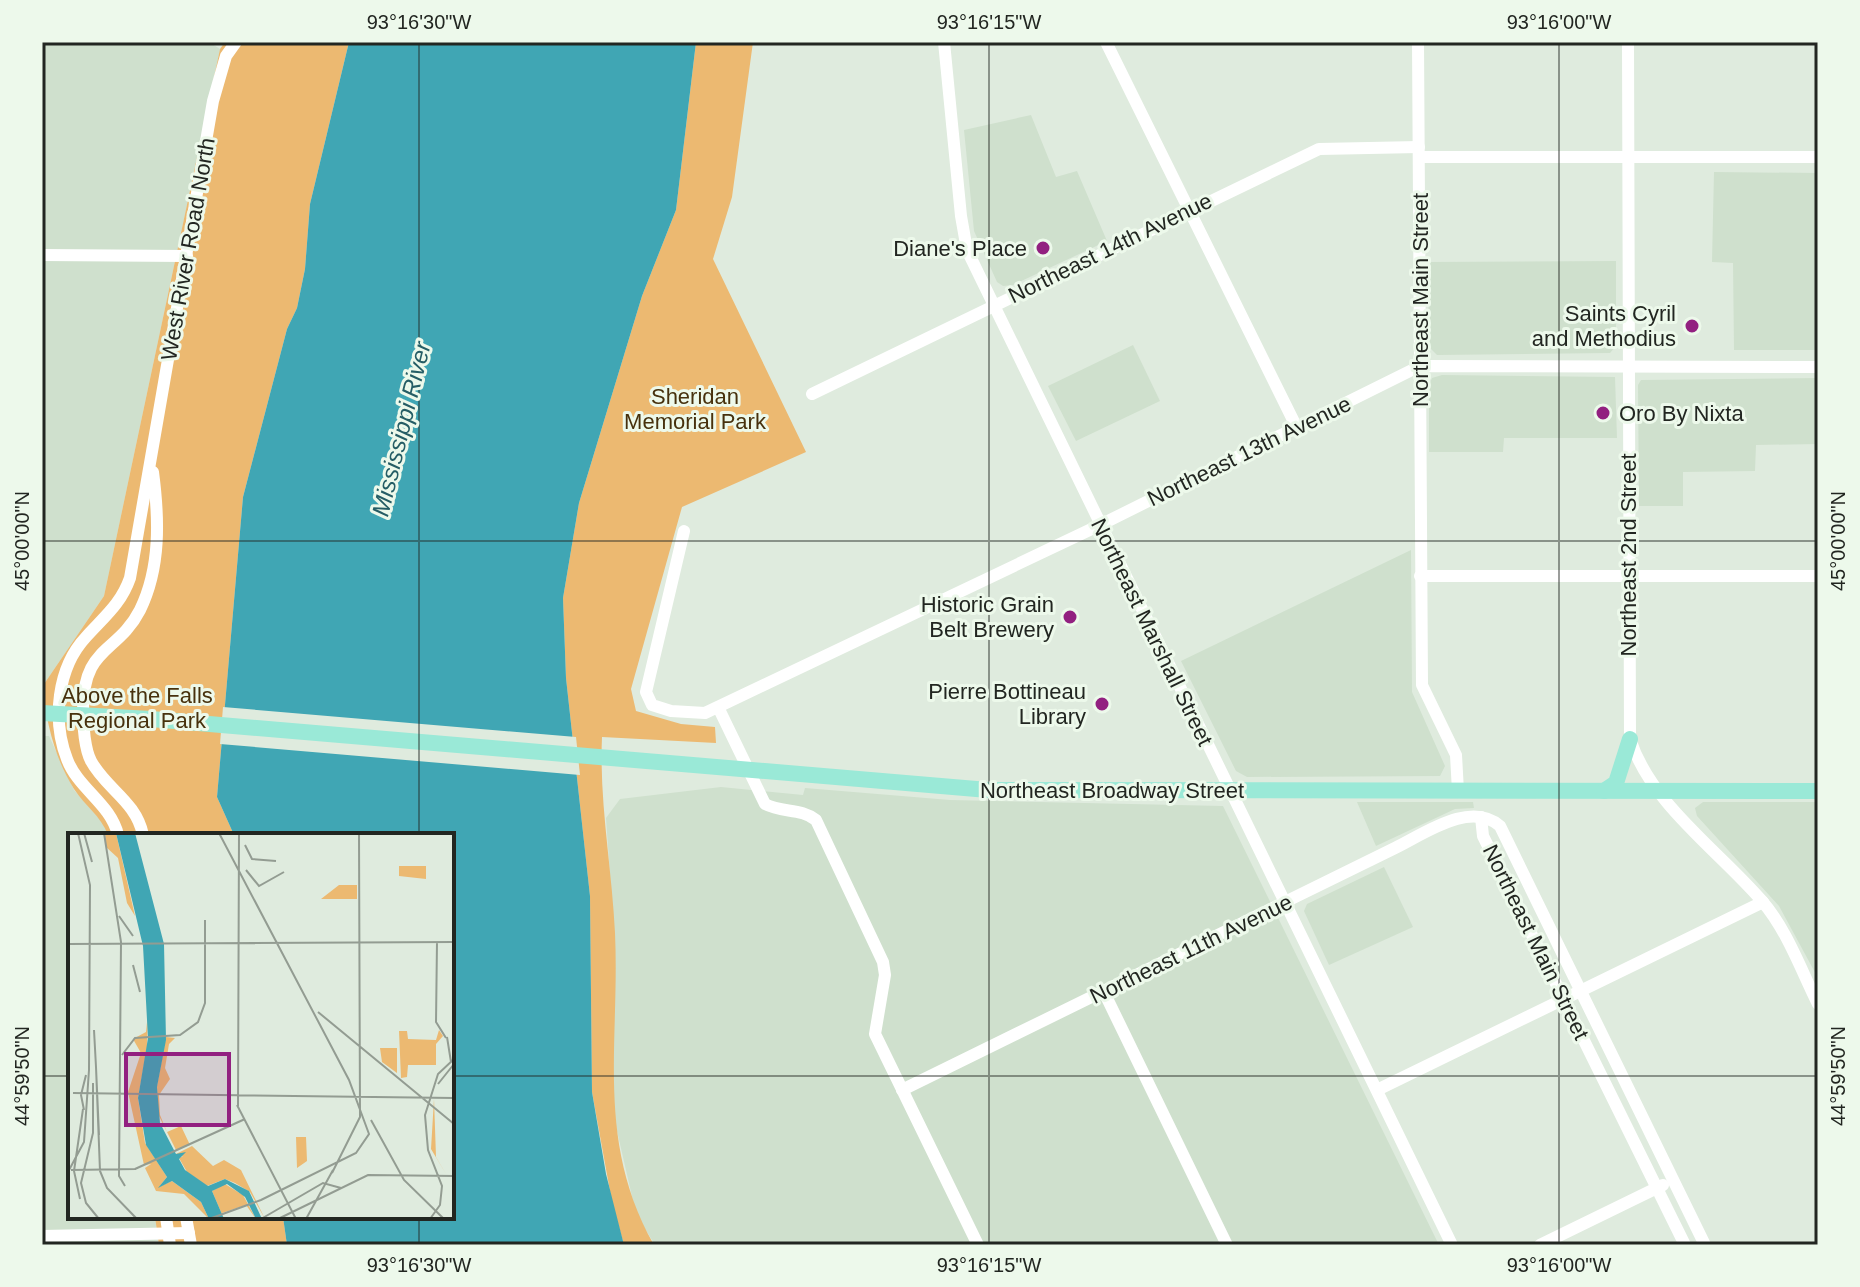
<svg xmlns="http://www.w3.org/2000/svg" width="1860" height="1287" font-family="Helvetica,sans-serif">
  <style>
    .built { fill: #cfe0cd }
    .green { fill: #ecb971 }
    .water { fill: #40a6b4 }
    .pier { fill: #dfebde }
    .lines { fill: none; stroke-linecap: round; stroke-linejoin: round }
    .minor { stroke: #fff; stroke-width: 12 }
    .major { stroke: #9ae9d7; stroke-width: 16 }
    .ticks { fill: none; stroke: #222621; stroke-width: 2; stroke-opacity: 0.45 }
    .poi-dot { fill: #922080; stroke: #edf9eb; stroke-width: 3 }
    .labels { text-anchor: middle; dominant-baseline: central; stroke-width: 6; stroke-linejoin: round; paint-order: stroke }
    .poi-label { font-size: 22px; fill: #222621; stroke: #edf9eb; text-anchor: end }
    .street-label { font-size: 22px; fill: #222621; stroke: #edf9eb }
    .park-label { font-size: 22px; fill: #47310d; stroke: #edf9eb }
    .water-label { font-size: 24px; font-style: italic; fill: #255d65; stroke: #edf9eb }
    .inset-road { fill: none; stroke: #939c92; stroke-width: 2 }
    .view { fill: #922080; fill-opacity: 0.15; stroke: #922080; stroke-width: 4 }
    .inset-edge { fill: none; stroke: #222621; stroke-width: 4 }
    .neatline { fill: none; stroke: #222621; stroke-width: 3 }
    .ticks-label { font-size: 20px; text-anchor: middle; fill: #222621 }
  </style>
  <rect width="100%" height="100%" fill="#dfebde"/>
  <g class="built">
    <polygon points="42,42 209,42 220,49 104,596 42,687"/>
    <polygon points="1031,115 1056,177 1077,171 1107,241 1013,285 1003,286 997,282 974,231 964,130"/>
    <polygon points="1714,172 1818,173 1818,350 1734,350 1733,263 1712,262"/>
    <polygon points="1616,261 1616,346 1610,353 1437,355 1430,348 1427,262"/>
    <polygon points="1133,345 1160,401 1076,441 1048,386"/>
    <polygon points="1442,375 1615,377 1617,438 1504,438 1503,452 1429,452 1429,385 1432,378"/>
    <polygon points="1818,378 1818,444 1756,445 1755,471 1683,472 1683,506 1639,506 1638,385 1641,380"/>
    <polygon points="1411,550 1412,692 1445,766 1440,776 1247,777 1236,771 1181,661"/>
    <polygon points="42,736 49,736 74,790 104,824 108,835 70,835 70,1217 155,1217 159,1245 42,1245"/>
    <polygon points="721,787 803,795 805,788 950,800 1223,806 1439,1245 655,1245 636,1214 612,1109 615,948 606,818 620,799"/>
    <polygon points="1357,802 1473,802 1474,808 1455,809 1376,846"/>
    <polygon points="1703,802 1818,802 1818,978 1779,906 1697,816 1695,808"/>
    <polygon points="1384,867 1413,927 1329,965 1304,911 1307,904"/>
  </g>
  <g class="green">
    <path d="M225 42H349L310 204 305 269 297 308 287 329 243 497 217 797 234 835H108C101 816 85 806 74 789 54 757 47 723 42 687L104 596 220 49Z"/>
    <path d="M696 42H753L732 197 713 259 806 452 682 507 631 689 636 711 681 724 715 727 716 743 602 737C599 802 612 868 615 933 620 1045 595 1140 654 1245H624L612 1202 592 1092 590 896 566 678 563 598 579 503 642 296 676 210Z"/>
    <polygon points="155,1217 283,1217 287,1245 159,1245"/>
  </g>
  <polygon class="water" points="349,42 696,42 676,210 642,296 579,503 563,598 566,678 590,896 592,1092 606,1174 624,1245 287,1245 283,1217 452,1217 452,835 234,835 217,797 243,497 287,329 297,308 305,269 310,204"/>
  <polygon class="pier" points="223,707 576,737 580,775 220,744"/>
  <g class="lines">
    <g class="minor">
      <polyline points="944,42 961,216 967,250 1452,1245"/>
      <polyline points="1106,42 1297,428"/>
      <polyline points="1418,42 1422,685 1456,755 1458,791"/>
      <path d="M1628 42 1630 739C1651 804 1718 850 1762 901 1787 930 1801 970 1818 1004"/>
      <polyline points="1419,157 1818,157"/>
      <polyline points="42,255 187,256"/>
      <polyline points="812,394 1319,149 1419,147"/>
      <polyline points="684,531 646,692 652,705 671,711 705,713 1100,525 1420,366 1818,367"/>
      <polyline points="1420,576 1818,576"/>
      <path d="M719 709 765 804C782 813 801 808 816 820L883 962 885 975 875 1034 978 1245"/>
      <polyline points="1481,817 1483,836 1685,1245"/>
      <path d="M118 835C111 804 78 789 67 759 52 720 57 668 86 637 104 617 121 604 130 578L213 101 226 56 236 42"/>
      <path d="M143 835C136 801 106 789 91 761 85 750 83 726 83 713 82 645 117 655 140 610 161 567 159 518 153 472"/>
      <polyline points="1104,992 1227,1245"/>
      <path d="M902 1090 1395 848C1424 834 1470 800 1500 826L1705 1245"/>
      <polyline points="1377,1090 1763,902"/>
      <polyline points="166,1217 170,1245"/>
      <polyline points="186,1217 191,1245"/>
      <polyline points="42,1236 189,1233"/>
      <polyline points="1540,1245 1663,1185"/>
    </g>
    <g class="major">
      <polyline points="42,713 151,719 988,790 1818,791"/>
      <polyline points="1604,791 1616,783 1630,739"/>
    </g>
  </g>
  <path class="ticks" d="M419 42V835M989 42V1245M1559 42V1245M42 541H1818M42 1076H70M452 1076H1818M419 1217V1245"/>
  <g class="poi-dot">
    <circle cx="1043" cy="248" r="8"/>
    <circle cx="1692" cy="326" r="8"/>
    <circle cx="1603" cy="413" r="8"/>
    <circle cx="1070" cy="617" r="8"/>
    <circle cx="1102" cy="704" r="8"/>
  </g>
  <g class="labels">
    <g class="poi-label">
      <text x="1027" y="248">Diane's Place</text>
      <text x="1676" y="313">Saints Cyril<tspan x="1676" dy="25">and Methodius</tspan></text>
      <text x="1619" y="413" text-anchor="start">Oro By Nixta</text>
      <text x="1054" y="604">Historic Grain<tspan x="1054" dy="25">Belt Brewery</tspan></text>
      <text x="1086" y="691">Pierre Bottineau<tspan x="1086" dy="25">Library</tspan></text>
    </g>
    <g class="street-label">
      <text transform="translate(1110 248) rotate(-26)">Northeast 14th Avenue</text>
      <text transform="translate(188 249) rotate(-80)">West River Road North</text>
      <text transform="translate(1420 300) rotate(-90)">Northeast Main Street</text>
      <text transform="translate(1249 451) rotate(-26)">Northeast 13th Avenue</text>
      <text transform="translate(1628 555) rotate(-90)">Northeast 2nd Street</text>
      <text transform="translate(1152 632) rotate(64)">Northeast Marshall Street</text>
      <text x="1112" y="790">Northeast Broadway Street</text>
      <text transform="translate(1536 942) rotate(64)">Northeast Main Street</text>
      <text transform="translate(1191 949) rotate(-26)">Northeast 11th Avenue</text>
    </g>
    <g class="park-label">
      <text x="695" y="396">Sheridan<tspan x="695" dy="25">Memorial Park</tspan></text>
      <text x="137" y="695">Above the Falls<tspan x="137" dy="25">Regional Park</tspan></text>
    </g>
    <g class="water-label">
      <text transform="translate(401 429) rotate(-76)">Mississippi River</text>
    </g>
  </g>
  <g transform="translate(68 833)">
    <rect width="386" height="386" fill="#dfebde"/>
    <path d="M37 0H48L67 83 59 70 50 25 38 14ZM331 33H358V46L331 43ZM271 52H289V66H253ZM80 180 79 215 70 265 77 310 99 344 91 354 104 348 133 369 141 386 116 361 88 358 77 335 83 331 76 332 60 259 73 220 65 206 78 199ZM371 197 375 203 368 211V232H340L339 244 333 245 331 198H339L340 206 368 207ZM98 204 107 205 101 211 97 235 102 246 91 262 92 282 99 299 113 293 122 312 108 317 90 281 89 253ZM312 215H329V240L314 229ZM366 266 368 324 378 341 363 316ZM228 304H238L239 328 229 335ZM124 313 145 333 156 327 173 337 197 386 182 359 167 350 157 346 139 353 119 339 111 325 115 323 108 321ZM157 351 175 362 188 386 178 372 154 380 156 386 144 358Z" fill="#ecb971"/>
    <path d="M48 0H67L96 111 98 207 89 254 92 290 108 321 118 319 111 326 117 337 140 353 157 346 181 358 194 386H188L177 364 159 351 144 358 156 386H141L133 369 104 348 90 355 99 344 78 312 70 265 80 205 75 113Z" fill="#40a6b4"/>
    <path class="inset-road" d="M16 0 24 29M36 0 53 109 51 343 57 353M177 12 184 26 208 28M178 37 191 53 216 39M51 83 65 103M369 109 368 189 378 205M0 111 386 109M65 132 72 159M250 179 386 291M26 197 28 234M379 204 383 229M54 222 67 205 112 202 130 189 137 170V87M25 250V300L13 350 18 370 31 386M370 251 386 231M5 260 386 265M169 272 228 386M170 273 171 0M16 277 13 262 18 242M303 287 336 347 376 386M31 302 28 234 32 338 39 355 69 386M67 336 177 286M3 337 68 336M0 339 16 309 21 237 22 52 10 0M264 340 292 284 291 0M12 366 6 338 15 276M141 386 193 367 288 320 301 301 281 247 151 0M193 386 255 350 273 355M210 386 300 342 386 343M238 386 265 337M362 386 372 372 374 353 360 317 357 282 370 241 386 226"/>
    <path class="view" d="M58 221H161V292H58Z"/>
    <rect width="386" height="386" class="inset-edge"/>
  </g>
  <rect width="1860" height="1287" fill="none" stroke="#edf9eb" stroke-width="88"/>
  <rect x="44" y="44" width="1772" height="1199" class="neatline"/>
  <g class="ticks-label">
    <text x="419" y="29">93°16'30"W</text>
    <text x="989" y="29">93°16'15"W</text>
    <text x="1559" y="29">93°16'00"W</text>
    <text transform="translate(22 541) rotate(-90)" y="7">45°00'00"N</text>
    <text transform="translate(1838 541) rotate(-90)" y="7">45°00'00"N</text>
    <text transform="translate(22 1076) rotate(-90)" y="7">44°59'50"N</text>
    <text transform="translate(1838 1076) rotate(-90)" y="7">44°59'50"N</text>
    <text x="419" y="1272">93°16'30"W</text>
    <text x="989" y="1272">93°16'15"W</text>
    <text x="1559" y="1272">93°16'00"W</text>
  </g>
</svg>
